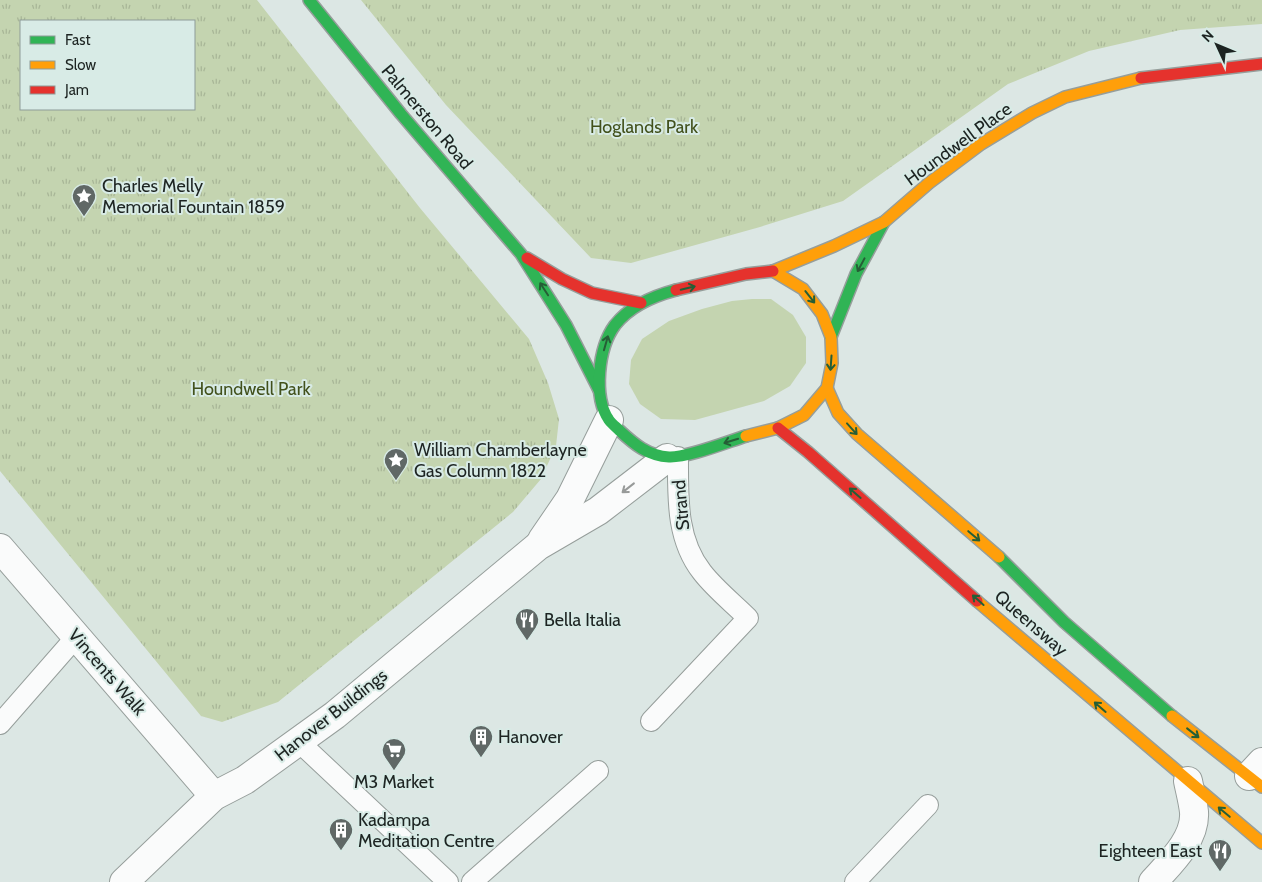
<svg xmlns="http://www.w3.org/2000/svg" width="1262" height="882" font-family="Cabin,sans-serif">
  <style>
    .grass { fill: #c4d4b0 }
    .park { fill: url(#park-tufts); fill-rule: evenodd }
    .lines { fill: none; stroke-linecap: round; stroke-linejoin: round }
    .lane-casing { stroke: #969e9b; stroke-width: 22 }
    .street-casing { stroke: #969e9b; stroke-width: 30 }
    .fast-casing { stroke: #969e9b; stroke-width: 14 }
    .slow-casing { stroke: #969e9b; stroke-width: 14 }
    .jam-casing { stroke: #969e9b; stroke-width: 14 }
    .lane { stroke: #fafbfb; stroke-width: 20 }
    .street { stroke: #fafbfb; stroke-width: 28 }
    .fast { stroke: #30b455; stroke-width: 11 }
    .slow { stroke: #ff9f0a; stroke-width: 11 }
    .jam { stroke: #e5322d; stroke-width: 11 }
    .oneway { stroke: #255e36 }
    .oneway2 { stroke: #979a99 }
    .labels { text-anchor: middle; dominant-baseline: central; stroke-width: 4; stroke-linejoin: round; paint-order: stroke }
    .street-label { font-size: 18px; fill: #1d2422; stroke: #d8ebe6 }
    .park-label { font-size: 18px; fill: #42511c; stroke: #d8ebe6 }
    .poi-label { font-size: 18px; fill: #1d2422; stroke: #d8ebe6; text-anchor: start }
  </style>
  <defs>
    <pattern id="park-tufts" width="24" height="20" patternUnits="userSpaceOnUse" patternTransform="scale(1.25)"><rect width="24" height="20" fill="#c4d4b0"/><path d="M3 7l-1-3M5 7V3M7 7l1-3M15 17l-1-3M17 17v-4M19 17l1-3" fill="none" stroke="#a8b697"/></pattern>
  </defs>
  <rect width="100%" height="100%" fill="#dce7e4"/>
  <polygon class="grass" points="752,299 771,299 793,315 806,337 806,363 790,386 764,401 695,420 661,419 640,404 629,384 631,360 642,339 669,321 702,309 732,301"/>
  <g class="park">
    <path d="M0 0H257L420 208 529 339 548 383 559 419 556 446 541 479 513 512 278 702 222 722 201 716 0 471ZM21 21H194V109H21Z"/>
    <polygon points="361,0 1262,0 1262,24 1180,30 1089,51 1008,84 843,201 760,227 631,263 591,258 446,105"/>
  </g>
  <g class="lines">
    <g class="lane-casing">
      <g id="lane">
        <path d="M651 721 748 618C733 603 715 589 702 572 676 539 678 497 678 457"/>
        <polyline points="0,724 76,637"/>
        <polyline points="298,741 448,882"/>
        <polyline points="472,882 598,771"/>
        <polyline points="855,882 928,805"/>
      </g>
    </g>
    <g class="street-casing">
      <g id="street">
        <polyline points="542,540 570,499 609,420"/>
        <polyline points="0,548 214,796"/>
        <polyline points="1249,776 1262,762"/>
        <polyline points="124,882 214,796 245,780 335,715 538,546 598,511 667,458"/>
        <path d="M1153 882C1170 863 1196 839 1194 812 1193 802 1190 791 1188 781"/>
      </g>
    </g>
    <g class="fast-casing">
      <g id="fast">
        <polyline points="309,0 401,114 521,254 566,325 599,390"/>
        <path d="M676 290C653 296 630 306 615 325 598 348 593 397 609 420 612 424 616 427 620 431 634 444 648 456 669 457 687 458 727 442 746 436"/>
        <polyline points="831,337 856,274 884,222"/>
        <polyline points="999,557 1064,622 1172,716"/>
      </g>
    </g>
    <g class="slow-casing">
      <g id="slow">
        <polyline points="773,271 834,246 884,222 929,183 981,144 1032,113 1065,97 1141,78"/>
        <polyline points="827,388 838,413 857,434 999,557"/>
        <polyline points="746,436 778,428 804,415 827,388 832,363 831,337 822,314 803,289 773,271"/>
        <polyline points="977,601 1262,843"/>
        <polyline points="1172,716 1262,787"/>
      </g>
    </g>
    <g class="jam-casing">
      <g id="jam">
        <polyline points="1141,78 1262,64"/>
        <polyline points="527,258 562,279 592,293 641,303"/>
        <polyline points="676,290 746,274 773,271"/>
        <polyline points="778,428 808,452 977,601"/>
      </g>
    </g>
    <use href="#lane" class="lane"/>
    <use href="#street" class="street"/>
    <use href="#fast" class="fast"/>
    <use href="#slow" class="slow"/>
    <use href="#jam" class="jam"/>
  </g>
  <defs><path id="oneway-shaft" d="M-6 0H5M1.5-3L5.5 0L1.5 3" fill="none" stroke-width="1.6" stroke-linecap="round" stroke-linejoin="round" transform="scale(1.25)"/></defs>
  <g class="oneway">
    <use href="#oneway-shaft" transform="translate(861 265) rotate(118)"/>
    <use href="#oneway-shaft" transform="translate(688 288) rotate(-14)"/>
    <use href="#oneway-shaft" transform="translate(544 289) rotate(-123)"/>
    <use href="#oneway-shaft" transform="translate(810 297) rotate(52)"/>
    <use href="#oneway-shaft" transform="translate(606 343) rotate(-74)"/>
    <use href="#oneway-shaft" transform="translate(831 363) rotate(94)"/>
    <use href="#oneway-shaft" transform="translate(852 429) rotate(48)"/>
    <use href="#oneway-shaft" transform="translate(731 441) rotate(163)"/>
    <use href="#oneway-shaft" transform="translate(855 493) rotate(-139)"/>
    <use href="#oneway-shaft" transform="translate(974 536) rotate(40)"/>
    <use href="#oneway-shaft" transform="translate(978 600) rotate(-138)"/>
    <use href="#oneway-shaft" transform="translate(1100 707) rotate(-139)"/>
    <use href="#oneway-shaft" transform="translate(1193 733) rotate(38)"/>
    <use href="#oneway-shaft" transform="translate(1224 812) rotate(-140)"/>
  </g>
  <use class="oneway2" href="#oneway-shaft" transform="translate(628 488) rotate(142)"/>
  <defs>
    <g id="sight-pin" transform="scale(1.25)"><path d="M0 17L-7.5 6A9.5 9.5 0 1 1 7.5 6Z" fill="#606866" stroke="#d8ebe6"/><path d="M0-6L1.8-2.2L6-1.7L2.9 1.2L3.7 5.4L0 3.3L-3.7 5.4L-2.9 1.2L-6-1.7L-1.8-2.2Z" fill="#fff"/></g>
    <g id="restaurant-pin" transform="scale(1.25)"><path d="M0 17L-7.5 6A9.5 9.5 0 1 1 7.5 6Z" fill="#606866" stroke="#d8ebe6"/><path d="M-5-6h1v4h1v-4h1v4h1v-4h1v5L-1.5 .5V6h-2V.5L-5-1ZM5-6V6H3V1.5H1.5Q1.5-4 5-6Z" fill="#fff"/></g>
    <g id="building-pin" transform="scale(1.25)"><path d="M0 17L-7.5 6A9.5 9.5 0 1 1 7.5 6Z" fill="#606866" stroke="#d8ebe6"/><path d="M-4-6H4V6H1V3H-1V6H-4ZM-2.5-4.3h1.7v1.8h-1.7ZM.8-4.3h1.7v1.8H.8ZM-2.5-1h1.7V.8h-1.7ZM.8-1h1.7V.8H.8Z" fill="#fff"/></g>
    <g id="supermarket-pin" transform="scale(1.25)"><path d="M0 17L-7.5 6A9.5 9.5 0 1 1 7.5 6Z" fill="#606866" stroke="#d8ebe6"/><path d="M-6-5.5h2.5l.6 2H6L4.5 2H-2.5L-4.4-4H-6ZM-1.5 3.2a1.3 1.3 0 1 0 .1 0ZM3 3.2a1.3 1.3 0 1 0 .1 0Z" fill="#fff"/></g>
  </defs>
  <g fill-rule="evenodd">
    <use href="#sight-pin" x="84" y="196"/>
    <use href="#sight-pin" x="396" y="460"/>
    <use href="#restaurant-pin" x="527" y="620"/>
    <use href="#building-pin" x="481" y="737"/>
    <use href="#supermarket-pin" x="394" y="750"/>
    <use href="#building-pin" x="341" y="830"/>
    <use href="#restaurant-pin" x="1220" y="851"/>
  </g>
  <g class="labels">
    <g class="street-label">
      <text transform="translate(427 117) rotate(50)">Palmerston Road</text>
      <text transform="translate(958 144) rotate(-36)">Houndwell Place</text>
      <text transform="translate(681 505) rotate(-95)">Strand</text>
      <text transform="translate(1031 623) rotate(41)">Queensway</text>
      <text transform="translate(107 672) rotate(49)">Vincents Walk</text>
      <text transform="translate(331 715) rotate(-38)">Hanover Buildings</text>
    </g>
    <g class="park-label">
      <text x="644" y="127">Hoglands Park</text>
      <text x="251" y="389">Houndwell Park</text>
    </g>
    <g class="poi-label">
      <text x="102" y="186">Charles Melly<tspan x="102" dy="21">Memorial Fountain 1859</tspan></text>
      <text x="414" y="450">William Chamberlayne<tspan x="414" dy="21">Gas Column 1822</tspan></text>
      <text x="544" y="620">Bella Italia</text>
      <text x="498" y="737">Hanover</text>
      <text x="394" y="782" text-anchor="middle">M3 Market</text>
      <text x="358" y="820">Kadampa<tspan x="358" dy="21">Meditation Centre</tspan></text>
      <text x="1202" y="851" text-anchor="end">Eighteen East</text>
    </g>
  </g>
  <rect x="20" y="20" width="175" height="90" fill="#d8ebe6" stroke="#8d9b98"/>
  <rect x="30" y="36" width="25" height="8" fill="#30b455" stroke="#8d9b98"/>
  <text x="65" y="45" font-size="15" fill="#1d2422">Fast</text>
  <rect x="30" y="61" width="25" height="8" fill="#ff9f0a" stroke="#8d9b98"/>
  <text x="65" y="70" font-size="15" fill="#1d2422">Slow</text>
  <rect x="30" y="86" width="25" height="8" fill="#e5322d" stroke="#8d9b98"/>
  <text x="65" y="95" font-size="15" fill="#1d2422">Jam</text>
  <g transform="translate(1217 45) rotate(314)" stroke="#d8ebe6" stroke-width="4" paint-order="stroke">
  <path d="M0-4L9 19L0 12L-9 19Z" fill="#1d2422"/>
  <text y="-8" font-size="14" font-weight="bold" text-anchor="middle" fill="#1d2422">N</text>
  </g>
</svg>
